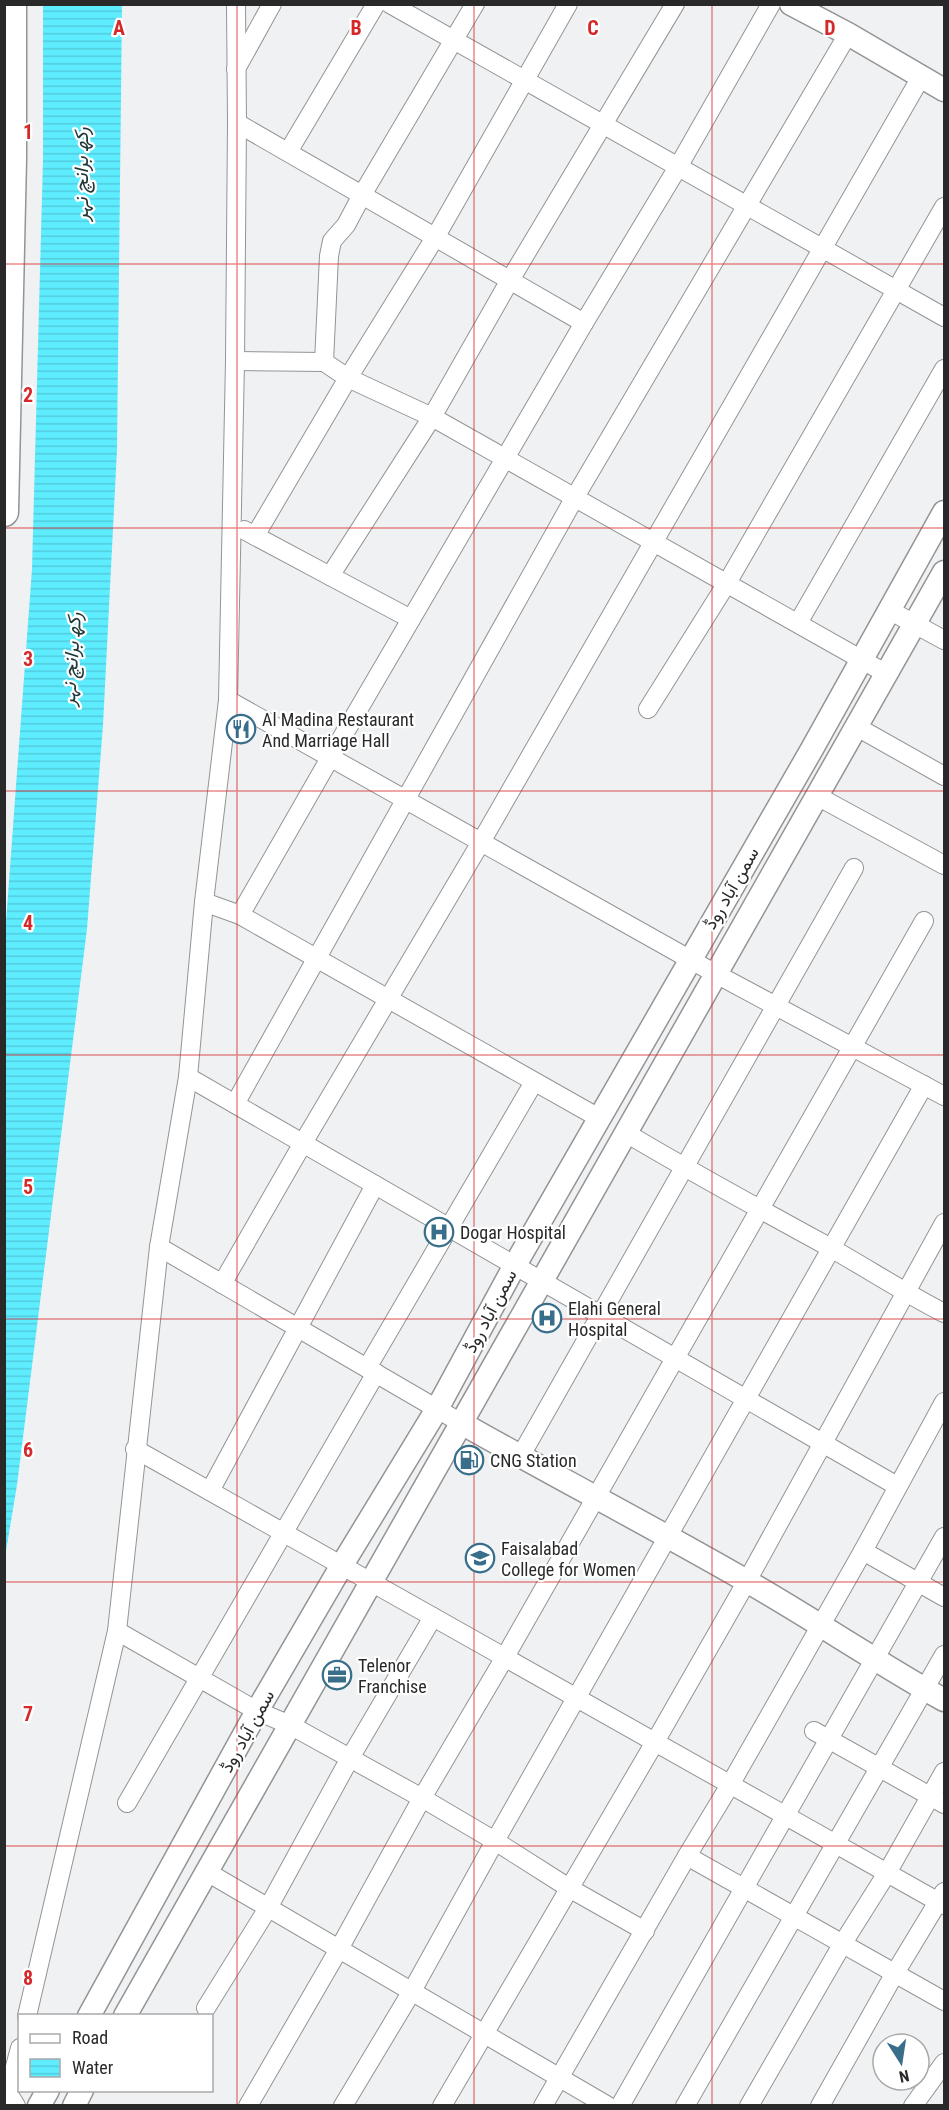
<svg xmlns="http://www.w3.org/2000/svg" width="949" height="2110" font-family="'Roboto Condensed',Vazirmatn,sans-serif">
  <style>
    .water { fill: url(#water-rules) }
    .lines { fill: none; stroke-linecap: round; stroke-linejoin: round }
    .minor-casing { stroke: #939496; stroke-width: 20 }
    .tertiary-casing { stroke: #939496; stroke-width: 25 }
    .primary-casing { stroke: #939496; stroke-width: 31 }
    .minor { stroke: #fff; stroke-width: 18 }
    .tertiary { stroke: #fff; stroke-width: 22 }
    .primary { stroke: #fff; stroke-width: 28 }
    .grid { fill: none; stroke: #d62828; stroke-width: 1.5; stroke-opacity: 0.55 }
    .labels { text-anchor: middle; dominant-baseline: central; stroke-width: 4.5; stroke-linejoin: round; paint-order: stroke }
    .poi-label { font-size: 18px; fill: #29292a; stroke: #fff; text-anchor: start }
    .street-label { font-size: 18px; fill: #29292a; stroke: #fff }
    .water-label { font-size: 20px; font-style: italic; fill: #1e3639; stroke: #fff }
    .grid-label { font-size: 20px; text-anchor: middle; font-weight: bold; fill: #d62828; stroke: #fff; stroke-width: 4.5; stroke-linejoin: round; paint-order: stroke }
  </style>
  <defs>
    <pattern id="water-rules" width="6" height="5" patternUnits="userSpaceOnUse" patternTransform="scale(1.5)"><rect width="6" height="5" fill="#5dedff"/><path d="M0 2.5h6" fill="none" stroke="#51cbdb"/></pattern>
  </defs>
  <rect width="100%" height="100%" fill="#eff1f3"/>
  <polygon class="water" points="43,5 122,5 117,450 103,725 87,929 17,1485 5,1557 4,949 32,569 43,159"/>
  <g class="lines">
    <g class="minor-casing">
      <g id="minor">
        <polyline points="390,4 944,317"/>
        <polyline points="236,69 272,4"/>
        <polyline points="237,123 584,323"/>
        <polyline points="288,152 376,4"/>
        <polyline points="235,361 324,362 348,378 432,417 887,674"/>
        <polyline points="324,362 329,256 332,241 346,225 362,195 475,4"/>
        <polyline points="244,530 330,576"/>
        <polyline points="255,536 348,378 436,236 568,4"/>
        <polyline points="889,610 944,640"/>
        <polyline points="411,619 330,576 432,417 510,280 675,4"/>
        <polyline points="798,623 944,369"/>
        <polyline points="228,700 716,974 944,1096"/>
        <polyline points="648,709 727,583 944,207"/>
        <polyline points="857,727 944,776"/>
        <polyline points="817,796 944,865"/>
        <polyline points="204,902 240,915 599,1118"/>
        <polyline points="240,915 330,758 584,323 678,167 771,4"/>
        <polyline points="188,1077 897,1486"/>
        <polyline points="235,1104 575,497 848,34"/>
        <path d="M626 1133C693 1173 761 1210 829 1247 868 1269 905 1293 944 1313"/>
        <polyline points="159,1247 463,1424"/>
        <polyline points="222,1284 303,1143 481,842 921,77"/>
        <polyline points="367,1368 534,1082"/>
        <polyline points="135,1449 944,1905"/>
        <polyline points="520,1457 854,868"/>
        <polyline points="210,1491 375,1185"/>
        <polyline points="863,1551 944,1597"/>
        <polyline points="117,1631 257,1711 290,1725 422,1798 495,1841 569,1888 645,1931"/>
        <polyline points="814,1731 944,1804"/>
        <polyline points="127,1803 376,1373"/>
        <polyline points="687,1856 944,2001"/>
        <polyline points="207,1872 608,2106"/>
        <polyline points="206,2008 268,1908 350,1758 433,1617"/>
        <polyline points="27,2016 117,1631 159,1247 188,1077 204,902 228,700 235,361 237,123 236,4"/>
        <polyline points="16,2106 8,2093 20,2048"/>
        <polyline points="248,2106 339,1949 422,1798 505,1657 924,921"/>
        <polyline points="343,2106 412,1991 495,1841 924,1085"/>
        <polyline points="442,2106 655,1742 747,1581 944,1223"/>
        <polyline points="543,2106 687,1856 730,1785 863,1551 944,1402"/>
        <polyline points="620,2106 944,1537"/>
        <polyline points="685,2106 944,1655"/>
        <polyline points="749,2106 843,1943 887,1873 944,1772"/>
        <polyline points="820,2106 895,1973 944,1892"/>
        <polyline points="913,2106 944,2063"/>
      </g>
    </g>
    <g class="tertiary-casing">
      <g id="tertiary">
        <polyline points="791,4 848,34 944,90"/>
        <path d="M463 1424C558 1478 655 1528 750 1583 816 1621 878 1663 944 1700"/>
        <polyline points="89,2016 257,1711 342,1565 437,1409 515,1265 812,749 944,512"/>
        <path d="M125 2016C399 1535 671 1053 944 572"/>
        <polyline points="39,2106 48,2090"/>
        <polyline points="74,2106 82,2090"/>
      </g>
    </g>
    <g class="primary-casing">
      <polyline id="primary" points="4,512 12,159 12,4"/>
    </g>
    <use href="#minor" class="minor"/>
    <use href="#tertiary" class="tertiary"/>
    <use href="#primary" class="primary"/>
  </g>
  <path class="grid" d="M237 4V2106M474 4V2106M712 4V2106M4 264H944M4 528H944M4 791H944M4 1055H944M4 1319H944M4 1582H944M4 1846H944"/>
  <defs>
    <g id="restaurant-ring" transform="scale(1.5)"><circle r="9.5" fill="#fff" stroke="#386e8a" stroke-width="1.5"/><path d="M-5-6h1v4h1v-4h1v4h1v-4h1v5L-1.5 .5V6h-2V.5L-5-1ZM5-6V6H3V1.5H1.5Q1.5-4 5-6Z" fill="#386e8a"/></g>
    <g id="hospital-ring" transform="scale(1.5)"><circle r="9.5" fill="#fff" stroke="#386e8a" stroke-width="1.5"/><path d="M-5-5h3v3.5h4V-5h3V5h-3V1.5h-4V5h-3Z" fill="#386e8a"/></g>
    <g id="fuel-ring" transform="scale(1.5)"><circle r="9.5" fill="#fff" stroke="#386e8a" stroke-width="1.5"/><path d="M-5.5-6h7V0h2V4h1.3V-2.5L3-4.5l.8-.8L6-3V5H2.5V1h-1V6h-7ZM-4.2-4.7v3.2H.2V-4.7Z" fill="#386e8a"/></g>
    <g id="university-ring" transform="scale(1.5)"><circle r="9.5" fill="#fff" stroke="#386e8a" stroke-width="1.5"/><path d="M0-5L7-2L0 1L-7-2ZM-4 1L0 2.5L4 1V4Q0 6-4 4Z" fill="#386e8a"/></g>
    <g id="office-ring" transform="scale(1.5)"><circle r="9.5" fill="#fff" stroke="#386e8a" stroke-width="1.5"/><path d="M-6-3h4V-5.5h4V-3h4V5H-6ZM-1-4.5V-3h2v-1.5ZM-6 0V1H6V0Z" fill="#386e8a"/></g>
  </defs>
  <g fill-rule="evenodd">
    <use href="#restaurant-ring" x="241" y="729"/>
    <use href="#hospital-ring" x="439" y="1232"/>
    <use href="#hospital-ring" x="547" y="1318"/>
    <use href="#fuel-ring" x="469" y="1460"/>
    <use href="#university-ring" x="480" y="1558"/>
    <use href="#office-ring" x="337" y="1675"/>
  </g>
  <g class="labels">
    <g class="poi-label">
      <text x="262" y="719">Al Madina Restaurant<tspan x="262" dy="21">And Marriage Hall</tspan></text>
      <text x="460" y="1232">Dogar Hospital</text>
      <text x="568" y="1308">Elahi General<tspan x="568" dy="21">Hospital</tspan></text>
      <text x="490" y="1460">CNG Station</text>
      <text x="501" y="1548">Faisalabad<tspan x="501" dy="21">College for Women</tspan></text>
      <text x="358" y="1665">Telenor<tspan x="358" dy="21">Franchise</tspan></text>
    </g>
    <g class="street-label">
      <text transform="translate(731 888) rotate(-60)">سمن آباد روڈ</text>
      <text transform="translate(490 1311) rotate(-62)">سمن آباد روڈ</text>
      <text transform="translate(247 1731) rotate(-61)">سمن آباد روڈ</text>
    </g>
    <g class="water-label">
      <text transform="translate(81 174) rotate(-90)">رکھ برانچ نہر</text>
      <text transform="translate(71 659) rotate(-86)">رکھ برانچ نہر</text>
    </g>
  </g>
  <g class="grid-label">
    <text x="119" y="35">A</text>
    <text x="356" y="35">B</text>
    <text x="593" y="35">C</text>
    <text x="830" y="35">D</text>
    <text x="28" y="139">1</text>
    <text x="28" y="402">2</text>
    <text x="28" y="666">3</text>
    <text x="28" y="930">4</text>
    <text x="28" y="1194">5</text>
    <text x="28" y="1457">6</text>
    <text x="28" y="1721">7</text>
    <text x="28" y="1985">8</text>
  </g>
  <rect width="949" height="2110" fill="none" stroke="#29292a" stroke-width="12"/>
  <rect x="18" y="2014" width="195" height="78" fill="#ffffff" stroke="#a9a9aa" stroke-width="1.5"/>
  <rect x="30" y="2034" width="30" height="9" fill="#ffffff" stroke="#a9a9aa" stroke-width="1.5"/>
  <text x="72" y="2044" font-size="18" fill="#29292a">Road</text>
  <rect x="30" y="2059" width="30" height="18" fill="url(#water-rules)" stroke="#a9a9aa" stroke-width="1.5"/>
  <text x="72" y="2074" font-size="18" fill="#29292a">Water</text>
  <g transform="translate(901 2062) rotate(168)"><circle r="28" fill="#ffffff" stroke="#a9a9aa" stroke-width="1.5"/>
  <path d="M0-4.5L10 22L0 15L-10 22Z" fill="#386e8a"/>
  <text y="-9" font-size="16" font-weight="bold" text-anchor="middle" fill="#29292a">N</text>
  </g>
</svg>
